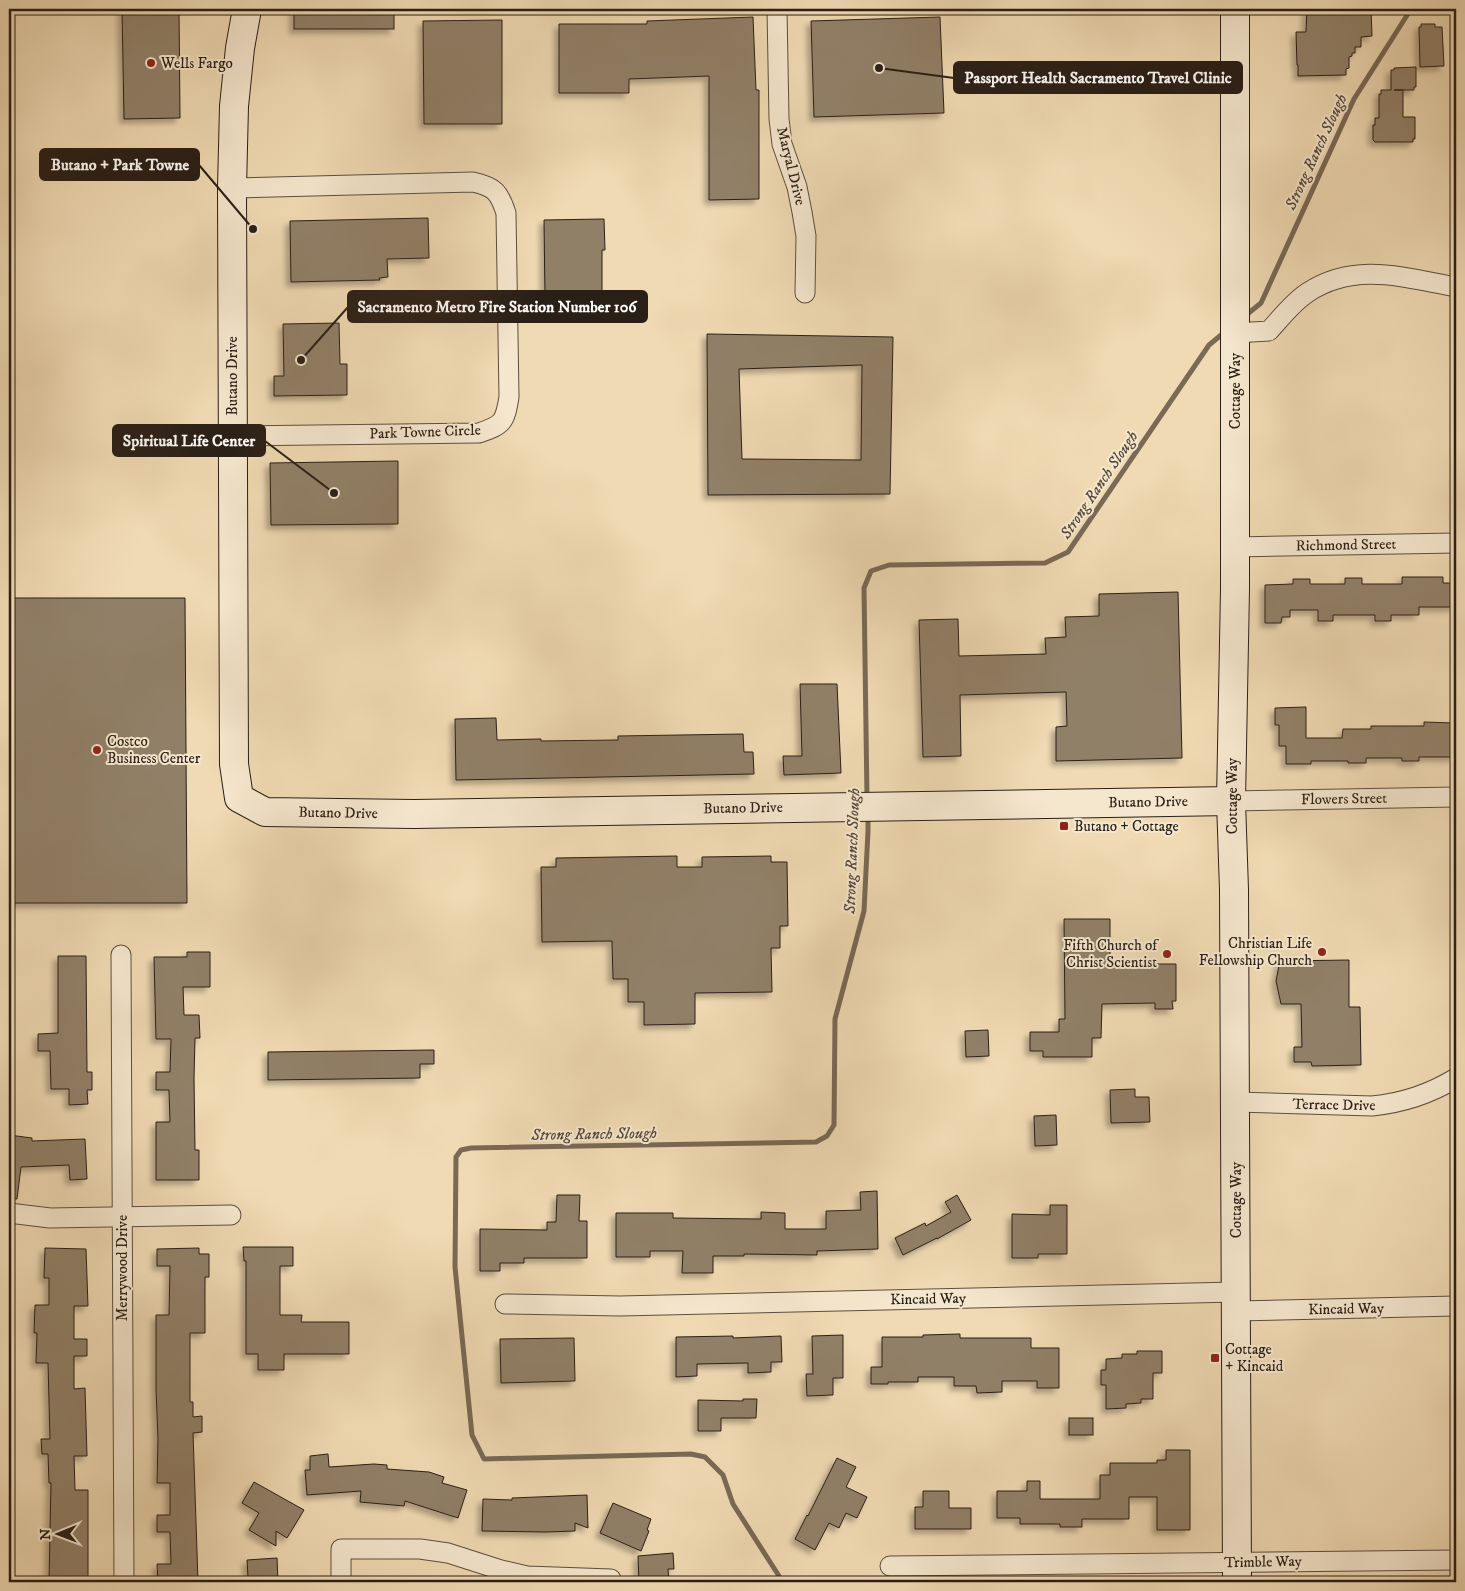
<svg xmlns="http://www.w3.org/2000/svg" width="1465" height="1591" font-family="'IM FELL DW Pica',serif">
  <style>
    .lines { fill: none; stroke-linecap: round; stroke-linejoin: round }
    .stream { stroke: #796955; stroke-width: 5 }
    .building { fill: #918068; stroke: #2a1f17; fill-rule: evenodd; filter: url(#shadow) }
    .street-casing { stroke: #5c4e3e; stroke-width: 21 }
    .secondary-casing { stroke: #2a1f17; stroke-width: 30 }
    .street { stroke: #f5e7ce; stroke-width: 19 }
    .secondary { stroke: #f5e7ce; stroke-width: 28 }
    .poi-dot { fill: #8f2418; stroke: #f5e7ce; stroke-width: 2 }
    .labels { text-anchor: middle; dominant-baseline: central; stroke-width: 4; stroke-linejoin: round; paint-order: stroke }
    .poi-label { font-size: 15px; fill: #2a1f17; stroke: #f5e7ce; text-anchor: start }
    .street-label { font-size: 15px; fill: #2a1f17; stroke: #f5e7ce }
    .water-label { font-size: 16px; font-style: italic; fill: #584a3b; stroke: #f5e7ce }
    .leader { fill: none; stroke: #2a1f17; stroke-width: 2 }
    .callout-dot { fill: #2a1f17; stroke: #f5e7ce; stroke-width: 2 }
    .callout { fill: #2a1f17; stroke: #2a1f17; stroke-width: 2 }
    .callout-label { font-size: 16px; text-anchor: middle; font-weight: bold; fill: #fff }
  </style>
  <defs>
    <filter id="shadow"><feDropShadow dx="-4.5" dy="4.5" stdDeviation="2.5" flood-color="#0004"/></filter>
  </defs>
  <rect width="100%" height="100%" fill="#f0dab3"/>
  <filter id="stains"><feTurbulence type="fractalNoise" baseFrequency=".004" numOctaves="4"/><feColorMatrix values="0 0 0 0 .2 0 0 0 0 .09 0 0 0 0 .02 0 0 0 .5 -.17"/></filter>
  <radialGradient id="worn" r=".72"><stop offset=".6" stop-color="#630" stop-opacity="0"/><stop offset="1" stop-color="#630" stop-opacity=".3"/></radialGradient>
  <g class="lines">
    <g class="stream">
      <polyline points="1245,316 1261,303 1354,99 1411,9"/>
      <polyline points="867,798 864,588 871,571 889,565 1045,563 1068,552 1209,345 1226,331"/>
      <polyline points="779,1582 779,1576 733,1504 723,1475 705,1457 691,1454 484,1459 472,1435 455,1267 456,1157 461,1150 471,1148 816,1142 827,1136 834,1125 835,1019 864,911 868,831 868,814"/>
    </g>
  </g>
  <g class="building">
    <polygon points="122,9 179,9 180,118 124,119"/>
    <rect x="294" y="9" width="100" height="20"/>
    <polygon points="1307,9 1371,9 1372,36 1361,37 1361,47 1355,47 1355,53 1352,53 1352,56 1349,57 1349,68 1346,69 1346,75 1298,76 1298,65 1297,65 1296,32 1306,32"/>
    <polygon points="753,17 756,90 759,90 759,199 709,200 709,76 629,79 629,93 559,93 559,24 647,24 647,21"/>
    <polygon points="940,17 944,113 814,117 811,21"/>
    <polygon points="502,20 502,124 424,124 423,21"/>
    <polygon points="1421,24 1435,24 1435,27 1442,27 1444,66 1420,67 1419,27 1421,27"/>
    <polygon points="1416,67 1416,87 1414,87 1414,90 1394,90 1403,90 1403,117 1415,117 1415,139 1413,139 1413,142 1375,142 1373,140 1373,125 1375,125 1375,118 1379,118 1379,94 1381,94 1381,90 1391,90 1391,70 1394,70 1394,68"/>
    <polygon points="428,218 429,258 387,259 388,277 379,278 380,280 291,282 290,221"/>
    <polygon points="604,219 605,250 602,250 602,296 545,297 544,220"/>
    <polygon points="339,323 340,364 347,364 347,395 274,396 274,376 284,376 283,324"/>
    <path d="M707 334 893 337 890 494 708 495ZM862 365 861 460 742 459 739 369Z"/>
    <polygon points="398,461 398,524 271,525 270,463"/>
    <polygon points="1402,577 1443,577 1443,583 1456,583 1456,607 1419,607 1419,615 1391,615 1391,621 1375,621 1375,615 1333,615 1333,621 1318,621 1318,610 1290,610 1290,617 1282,617 1281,623 1265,623 1265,585 1293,584 1293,579 1310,579 1310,584 1345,584 1345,578 1362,578 1362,584 1402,584"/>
    <polygon points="1178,592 1182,758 1056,761 1056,727 1067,726 1066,692 960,695 961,756 923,757 919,620 958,619 959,656 1046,654 1045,638 1066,637 1065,617 1099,616 1099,594"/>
    <polygon points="9,598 185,598 187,903 9,903"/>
    <polygon points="800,684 837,684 841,773 784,775 783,756 802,756"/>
    <polygon points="1306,707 1306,738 1342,738 1343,729 1371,729 1371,726 1424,726 1424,722 1454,723 1454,726 1456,726 1456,757 1419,757 1419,761 1402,761 1402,758 1366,758 1366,763 1348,763 1348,761 1311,761 1311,764 1286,764 1286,746 1279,746 1279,725 1275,725 1275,708"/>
    <polygon points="496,718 497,740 541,739 541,741 618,740 618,736 743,734 744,752 753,752 754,774 456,780 455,719"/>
    <polygon points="677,856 677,867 702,867 702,857 771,856 771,862 787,862 788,926 780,926 780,948 771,948 772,992 695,993 695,1024 644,1025 644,1002 628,1002 628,979 613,979 612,941 542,942 541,867 556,867 556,858"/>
    <polygon points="1064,919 1110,919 1110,964 1176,964 1176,1001 1172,1001 1173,1009 1155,1009 1155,1003 1102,1004 1101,1038 1092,1038 1092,1057 1043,1057 1043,1051 1030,1051 1030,1032 1059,1032 1059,1019 1065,1019"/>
    <polygon points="187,952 210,952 210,987 183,987 184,1015 199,1015 200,1038 195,1038 194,1078 195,1150 199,1150 199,1180 156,1180 156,1122 170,1122 169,1090 156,1090 156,1072 170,1072 171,1039 156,1039 154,957 187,957"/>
    <polygon points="58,956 86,956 87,1072 92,1072 92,1090 87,1090 88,1104 69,1105 69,1089 51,1089 50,1051 38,1051 38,1034 58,1033"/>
    <polygon points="1349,960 1349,1007 1360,1007 1361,1065 1312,1066 1311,1062 1294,1062 1294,1047 1302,1047 1301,1004 1281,1004 1276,981 1280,961"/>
    <polygon points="988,1030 989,1056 966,1057 965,1031"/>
    <polygon points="434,1050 434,1064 420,1064 420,1078 268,1080 268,1052"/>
    <polygon points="1135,1089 1135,1097 1149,1097 1150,1122 1111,1123 1110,1090"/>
    <polygon points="1056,1115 1057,1145 1035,1146 1034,1116"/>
    <polygon points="9,1135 32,1138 32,1141 85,1139 87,1179 70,1180 69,1165 21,1167 17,1199 9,1198"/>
    <polygon points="877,1191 878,1249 817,1251 817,1255 744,1254 744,1256 713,1256 713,1273 682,1273 683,1251 650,1251 650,1257 616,1257 616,1213 673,1213 673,1218 761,1219 761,1212 785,1213 785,1229 826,1229 826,1211 861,1210 860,1192"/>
    <polygon points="557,1195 580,1195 579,1221 587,1221 587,1258 524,1258 524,1263 500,1263 500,1271 480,1271 480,1229 547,1230 547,1222 556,1222"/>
    <polygon points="957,1195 971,1220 937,1239 937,1238 903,1255 895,1238 925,1223 926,1226 951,1212 945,1202"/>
    <polygon points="1050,1205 1067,1205 1067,1254 1038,1254 1038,1258 1012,1258 1012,1214 1050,1215"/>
    <polygon points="243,1247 293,1247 293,1266 280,1266 280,1315 302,1315 301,1322 349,1322 349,1354 284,1354 284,1370 258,1370 258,1354 246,1354 246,1261 244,1261"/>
    <polygon points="45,1248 86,1249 88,1306 74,1306 74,1339 87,1339 87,1356 74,1356 74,1389 85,1388 87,1456 74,1456 75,1490 88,1490 88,1582 49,1582 51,1483 49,1483 48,1454 42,1454 41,1439 50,1439 48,1363 36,1363 37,1333 34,1333 35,1305 49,1305 49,1278 44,1278"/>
    <polygon points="199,1248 199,1254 209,1254 209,1277 205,1277 205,1333 190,1333 190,1402 193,1402 193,1417 202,1416 202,1432 193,1433 198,1582 158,1582 157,1564 171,1564 170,1532 157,1532 157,1515 170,1515 170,1483 157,1483 158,1439 156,1389 156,1315 169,1315 170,1266 157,1266 157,1249"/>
    <polygon points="960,1334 960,1338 1031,1338 1031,1348 1059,1348 1059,1388 1037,1388 1037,1381 1002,1381 1002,1392 977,1393 976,1386 954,1386 954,1377 918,1377 918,1382 888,1382 888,1384 871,1384 871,1367 882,1367 882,1337 923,1337 923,1335"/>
    <polygon points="843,1335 843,1378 833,1378 833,1395 807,1396 806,1374 813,1374 812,1336"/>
    <polygon points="733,1336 733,1338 781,1336 782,1362 771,1362 771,1372 748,1373 748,1363 697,1364 697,1376 676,1377 676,1337"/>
    <polygon points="574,1338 575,1381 501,1383 500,1339"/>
    <polygon points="1137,1351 1162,1351 1162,1373 1153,1373 1153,1399 1141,1399 1141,1403 1126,1404 1126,1408 1106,1409 1106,1385 1101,1385 1101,1370 1106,1370 1106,1359 1122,1358 1122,1354 1137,1354"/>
    <polygon points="743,1399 757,1399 756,1418 721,1418 721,1431 698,1431 698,1400 743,1401"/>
    <rect x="1069" y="1418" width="24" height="17"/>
    <polygon points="1166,1450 1190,1450 1190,1530 1157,1530 1157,1497 1129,1497 1129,1519 1082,1519 1082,1527 1060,1527 1060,1524 1020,1524 1020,1518 997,1518 997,1491 1027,1491 1027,1481 1040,1481 1040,1499 1100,1499 1100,1475 1110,1475 1110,1463 1157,1463 1157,1460 1166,1460"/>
    <polygon points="328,1454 329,1467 374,1464 387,1465 387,1469 429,1472 444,1477 442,1483 467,1490 458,1518 405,1501 404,1506 360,1502 361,1491 307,1495 305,1470 310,1470 310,1456"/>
    <polygon points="837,1458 856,1467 846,1487 867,1497 857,1518 846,1513 839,1528 829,1523 815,1550 795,1539 807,1515 808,1516"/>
    <polygon points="254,1482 304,1510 287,1538 276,1531 276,1546 249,1530 259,1513 242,1503"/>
    <polygon points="923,1491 949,1491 949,1508 971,1508 971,1529 915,1529 915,1507 923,1507"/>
    <polygon points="587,1495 588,1528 575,1523 575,1531 546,1532 482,1531 483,1499 512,1500 512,1498"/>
    <polygon points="613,1503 651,1519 647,1530 649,1531 641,1551 600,1533"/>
    <polygon points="673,1553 674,1569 668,1569 669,1582 639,1582 638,1556"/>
    <polygon points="277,1558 278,1582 252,1582 252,1577 248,1577 247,1560"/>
  </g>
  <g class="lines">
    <g class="street-casing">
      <g id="street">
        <polyline points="777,9 779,119 782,144 797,187 802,212 806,236 805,293"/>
        <path d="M232 188 473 182C495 187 499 192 506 213L509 397C505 422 503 425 479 433L233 436"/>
        <path d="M1235 333 1269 331C1281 318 1292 303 1307 293 1355 261 1405 278 1456 287"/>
        <polyline points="1235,547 1456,543"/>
        <polyline points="1231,801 1456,797"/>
        <polyline points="121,955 124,1582"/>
        <path d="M1236 1102 1372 1106C1403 1103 1430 1094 1456 1078"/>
        <polyline points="9,1213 50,1218 231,1215"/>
        <polyline points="505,1304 620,1306 1236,1292"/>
        <polyline points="1236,1311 1456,1306"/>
        <polyline points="890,1566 1456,1560"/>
        <polyline points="341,1582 341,1549 420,1549 448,1553 501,1570 527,1576 611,1579 611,1582"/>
      </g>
    </g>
    <g class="secondary-casing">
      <g id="secondary">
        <polyline points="247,9 240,48 234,106 232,188 234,764 239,798 265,812 414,814 1231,801"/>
        <polyline points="1235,9 1235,589 1231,801 1234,890 1237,1582"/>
      </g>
    </g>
    <use href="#street" class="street"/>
    <use href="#secondary" class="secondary"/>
  </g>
  <g class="poi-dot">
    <circle cx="151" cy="63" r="5"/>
    <circle cx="97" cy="750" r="5"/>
    <rect x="1059" y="821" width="10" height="10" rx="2.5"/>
    <circle cx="1322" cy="952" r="5"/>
    <circle cx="1167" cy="954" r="5"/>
    <rect x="1210" y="1353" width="10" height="10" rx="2.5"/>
  </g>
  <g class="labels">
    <g class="poi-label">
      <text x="161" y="63">Wells Fargo</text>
      <text x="107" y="741">Costco<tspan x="107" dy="17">Business Center</tspan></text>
      <text x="1074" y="826">Butano + Cottage</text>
      <text x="1312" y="943" text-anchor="end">Christian Life<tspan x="1312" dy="17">Fellowship Church</tspan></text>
      <text x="1157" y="945" text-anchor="end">Fifth Church of<tspan x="1157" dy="17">Christ Scientist</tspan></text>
      <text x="1225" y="1349">Cottage<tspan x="1225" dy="17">+ Kincaid</tspan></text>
    </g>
    <g class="street-label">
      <text transform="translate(791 166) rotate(76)">Maryal Drive</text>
      <text transform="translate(232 376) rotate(-90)">Butano Drive</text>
      <text transform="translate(1235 391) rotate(-90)">Cottage Way</text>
      <text transform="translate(425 432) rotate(-2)">Park Towne Circle</text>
      <text transform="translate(1346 545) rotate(-1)">Richmond Street</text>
      <text transform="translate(1232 796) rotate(-90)">Cottage Way</text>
      <text transform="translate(1344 799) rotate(-1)">Flowers Street</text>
      <text transform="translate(1148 802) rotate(-1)">Butano Drive</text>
      <text transform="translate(743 808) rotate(-1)">Butano Drive</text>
      <text transform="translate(338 813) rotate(1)">Butano Drive</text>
      <text transform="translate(1334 1105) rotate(1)">Terrace Drive</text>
      <text transform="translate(1236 1200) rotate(-90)">Cottage Way</text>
      <text transform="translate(122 1268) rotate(-90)">Merrywood Drive</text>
      <text transform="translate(928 1299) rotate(-1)">Kincaid Way</text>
      <text transform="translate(1346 1309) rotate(-1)">Kincaid Way</text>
      <text transform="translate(1263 1562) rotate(-1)">Trimble Way</text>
    </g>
    <g class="water-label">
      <text transform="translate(1316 152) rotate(-65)">Strong Ranch Slough</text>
      <text transform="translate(1099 485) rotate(-56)">Strong Ranch Slough</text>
      <text transform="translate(852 851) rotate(-88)">Strong Ranch Slough</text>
      <text transform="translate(594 1134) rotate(-1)">Strong Ranch Slough</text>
    </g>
  </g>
  <path class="leader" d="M879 68L954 78M253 229L199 165M301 360L348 307M334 493L265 441"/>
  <g class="callout-dot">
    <circle cx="879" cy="68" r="5"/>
    <circle cx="253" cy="229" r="5"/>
    <circle cx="301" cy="360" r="5"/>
    <circle cx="334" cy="493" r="5"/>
  </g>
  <g class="callout">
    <rect x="954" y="62" width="288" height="31" rx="5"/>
    <rect x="40" y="149" width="159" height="31" rx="5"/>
    <rect x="348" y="291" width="299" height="31" rx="5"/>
    <rect x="113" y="425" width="152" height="31" rx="5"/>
  </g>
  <g class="callout-label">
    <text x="1098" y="83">Passport Health Sacramento Travel Clinic</text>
    <text x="120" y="170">Butano + Park Towne</text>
    <text x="497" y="312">Sacramento Metro Fire Station Number 106</text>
    <text x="189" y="446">Spiritual Life Center</text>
  </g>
  <rect width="1465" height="1591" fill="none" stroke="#f0dab3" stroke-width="30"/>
  <rect x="10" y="10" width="1445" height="1571" fill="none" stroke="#2a1f17" stroke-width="2.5"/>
  <rect x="15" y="15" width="1435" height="1561" fill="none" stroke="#2a1f17"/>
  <g transform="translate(58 1534) rotate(269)" stroke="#f5e7ce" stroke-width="4" paint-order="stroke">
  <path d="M0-4L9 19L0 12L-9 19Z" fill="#2a1f17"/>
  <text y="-8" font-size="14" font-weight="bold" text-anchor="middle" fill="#2a1f17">N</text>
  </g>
  <rect width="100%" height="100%" filter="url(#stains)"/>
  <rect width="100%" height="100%" fill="url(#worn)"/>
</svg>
